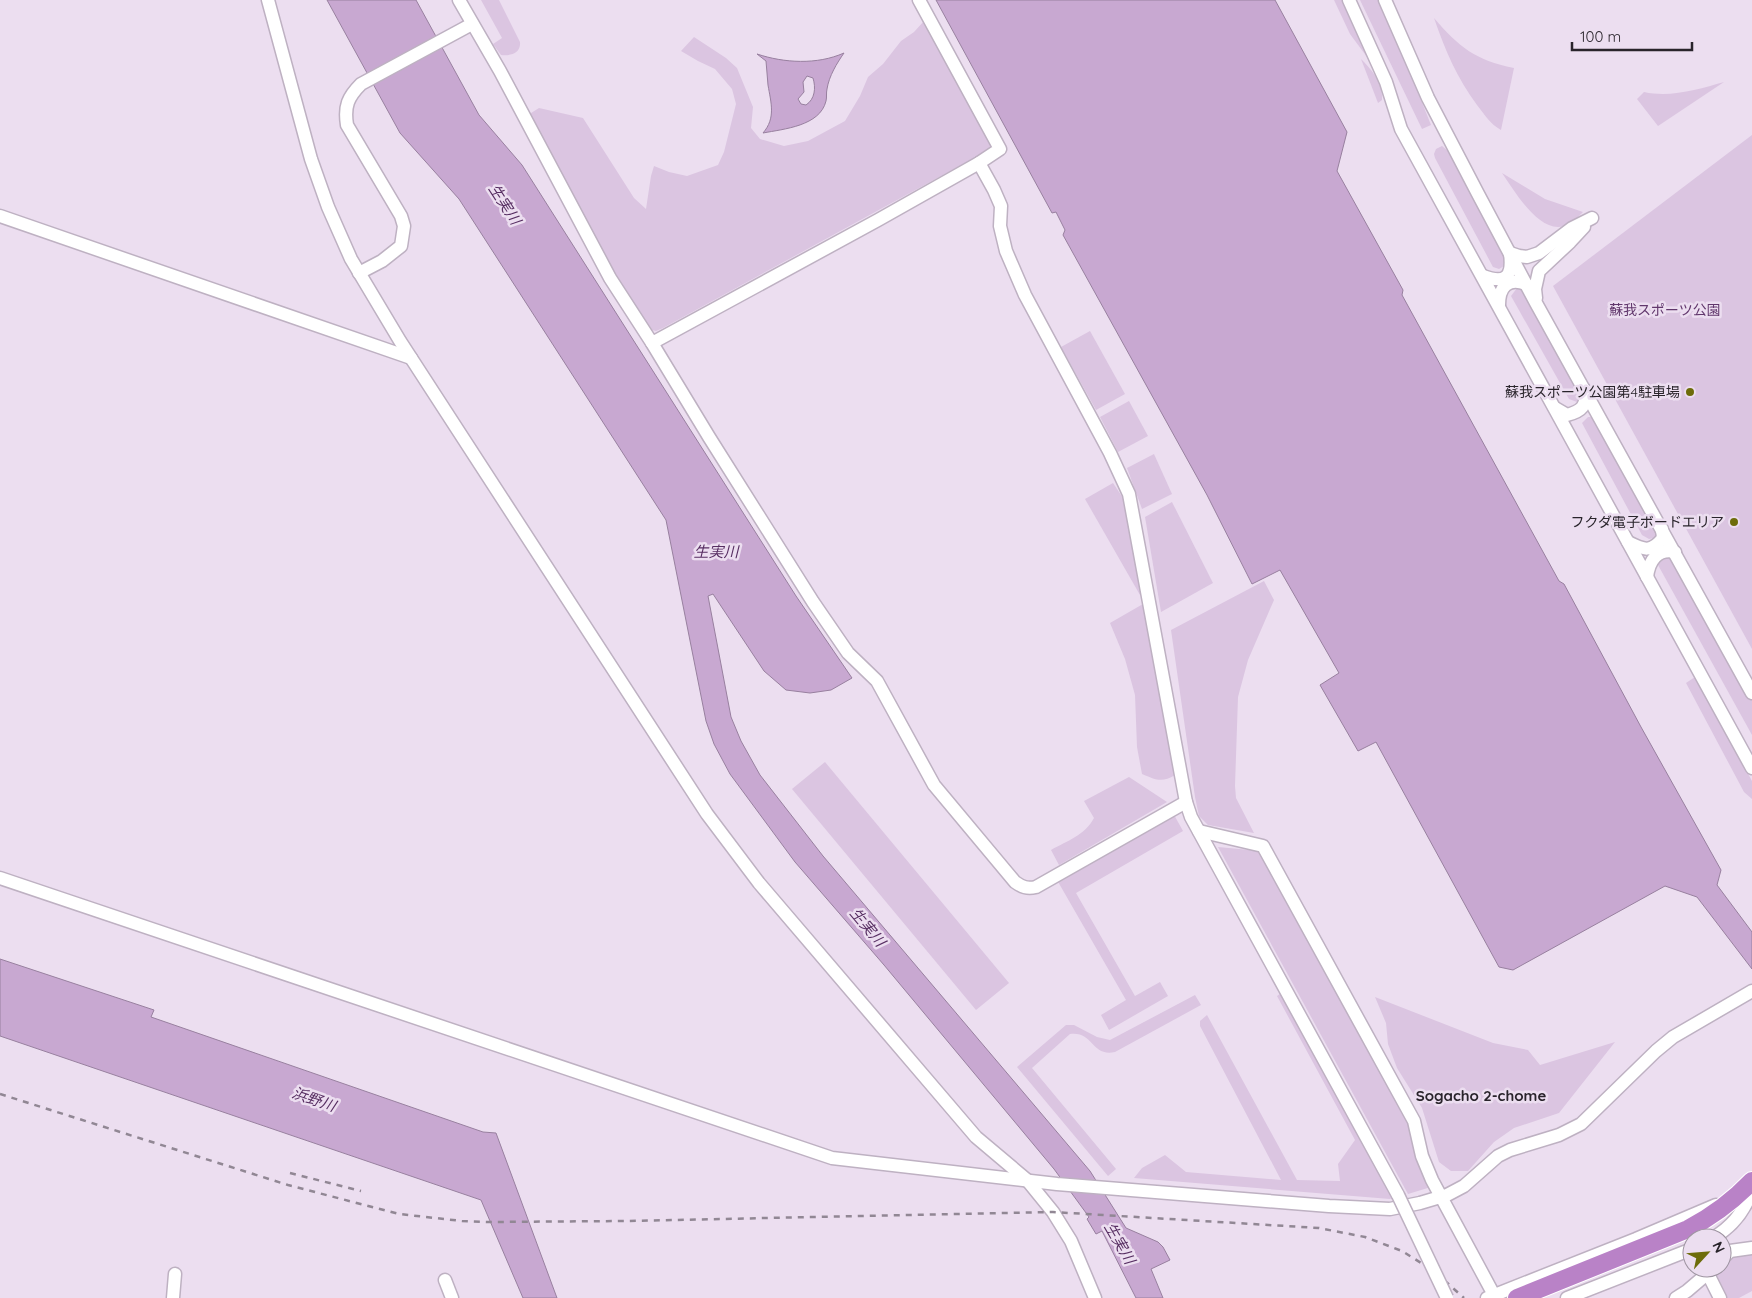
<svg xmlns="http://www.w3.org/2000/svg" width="1752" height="1298" font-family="Quicksand,'Noto Sans JP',sans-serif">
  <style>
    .green { fill: #dbc5e1 }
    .water { fill: #c8a8d1; stroke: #98809f; fill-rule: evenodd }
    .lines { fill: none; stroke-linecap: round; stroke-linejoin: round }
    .minor-casing { stroke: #beb1c2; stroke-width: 15 }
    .highway-casing { stroke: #fff; stroke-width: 20 }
    .minor { stroke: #fff; stroke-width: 12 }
    .highway { stroke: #b982c7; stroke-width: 18 }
    .rail { stroke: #918794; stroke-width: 2.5; stroke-dasharray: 6 6; stroke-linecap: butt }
    .minor-bridge-casing { stroke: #beb1c2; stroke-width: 15; stroke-linecap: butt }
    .minor-bridge { stroke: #fff; stroke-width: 12 }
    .poi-dot { fill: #6d6c0a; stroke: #ecdef0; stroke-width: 2 }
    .labels { text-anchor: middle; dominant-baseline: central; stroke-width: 5; stroke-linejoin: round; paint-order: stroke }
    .park-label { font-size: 14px; fill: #61376c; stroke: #ecdef0 }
    .poi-label { font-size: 14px; fill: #29242b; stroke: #ecdef0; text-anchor: end }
    .water-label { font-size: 15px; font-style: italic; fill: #572e62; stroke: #ecdef0 }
    .neighbourhood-label { font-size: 15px; font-weight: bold; fill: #29242b; stroke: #ecdef0 }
  </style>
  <rect width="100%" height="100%" fill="#ecdef0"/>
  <g class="green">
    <path d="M481 0H499L520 42C521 53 511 56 501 55L493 44 502 38Z"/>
    <polygon points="1334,0 1343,0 1368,53 1367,57 1350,34"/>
    <polygon points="1360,0 1381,0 1431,125 1422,129"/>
    <path d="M1434 18C1459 47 1475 60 1514 68L1501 130C1490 124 1485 115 1477 105 1457 78 1445 50 1434 18Z"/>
    <polygon points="924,21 994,147 663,328 656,331 652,330 614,275 528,115 539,108 583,118 634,198 646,209 651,176 654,166 669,172 687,176 718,165 724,152 736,104 732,89 715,69 698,61 681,51 694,37 726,58 737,68 753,107 751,128 760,139 784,146 808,141 845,121 860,96 868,77 883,64 901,41 914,32"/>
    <path d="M1361 59C1372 70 1383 83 1382 100L1378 103Z"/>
    <path d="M1724 82 1658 126 1637 99 1644 92C1671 98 1699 89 1724 82Z"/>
    <polygon points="1752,135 1752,649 1553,286"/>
    <polygon points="1442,146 1448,151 1505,259 1504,266 1499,269 1493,267 1435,158 1434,154 1436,149"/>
    <path d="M1502 173 1545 199 1583 212C1578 217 1571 224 1564 226 1539 234 1514 190 1502 173Z"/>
    <polygon points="1517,288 1522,288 1582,393 1581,398 1577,402 1569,399 1511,296"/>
    <polygon points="1090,331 1125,394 1096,410 1061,347"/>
    <polygon points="1129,401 1148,436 1118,452 1100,417"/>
    <polygon points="1588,417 1593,417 1658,534 1654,538 1649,539 1642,535 1582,423"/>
    <polygon points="1154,454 1172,494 1142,509 1127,468"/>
    <polygon points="1113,483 1127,504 1146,591 1140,595 1085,499"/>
    <polygon points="1172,502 1213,583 1161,612 1145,517"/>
    <polygon points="1664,556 1670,556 1752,698 1752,735 1658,565 1659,560"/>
    <polygon points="1264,581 1274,600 1248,660 1238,697 1235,786 1236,798 1254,833 1208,825 1199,816 1195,797 1171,630"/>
    <path d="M1143 604 1175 775C1162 783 1156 780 1142 774L1137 747 1135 695 1125 659 1110 623Z"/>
    <polygon points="1695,677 1752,781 1752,799 1744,792 1686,683"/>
    <polygon points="825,762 1009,983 976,1010 792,789"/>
    <path d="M1129 777 1167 802 1059 865 1051 850C1067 841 1085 835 1094 818L1084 801Z"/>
    <polygon points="1173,813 1183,831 1076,893 1135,996 1160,982 1168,996 1109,1030 1101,1015 1126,1000 1057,880"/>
    <polygon points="1218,847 1261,851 1411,1127 1431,1187 1408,1194"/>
    <polygon points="1283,992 1395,1196 1390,1199 1134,1178 1142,1168 1165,1155 1186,1172 1281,1180 1200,1026 1200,1021 1207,1015 1297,1180 1340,1181 1338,1164 1355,1140 1277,996"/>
    <path d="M1195 995 1201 1005 1115 1052C1091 1057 1094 1031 1070 1034L1032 1068 1116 1169 1108 1176 1017 1067 1066 1025H1074L1097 1037 1110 1040Z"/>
    <polygon points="1375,997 1493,1043 1528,1050 1540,1065 1615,1042 1559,1113 1514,1128 1494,1142 1468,1171 1451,1171 1439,1162 1422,1108 1397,1068 1388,1044 1386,1023"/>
    <polygon points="1752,1251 1752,1291 1739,1298 1725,1298 1712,1275 1718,1268 1722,1268 1722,1264 1731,1254"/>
  </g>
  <g class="water">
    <polygon points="327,0 416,0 479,115 522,165 796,596 852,678 831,690 810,693 786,690 764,671 713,594 708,596 731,717 741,741 760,775 823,856 1090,1171 1126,1228 1158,1242 1163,1247 1170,1260 1151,1269 1163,1298 1136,1298 1102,1231 1096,1234 1087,1219 1089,1217 1054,1169 884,965 795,862 730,774 714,744 706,721 666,520 459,199 400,133"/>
    <polygon points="936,0 1275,0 1347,132 1337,171 1403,290 1402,295 1559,581 1564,584 1641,727 1721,870 1717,885 1752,932 1752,969 1697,897 1665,886 1513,970 1499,967 1376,742 1358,751 1320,685 1339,673 1280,570 1252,584 1207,495 1063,235 1065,230 1056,212 1052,213"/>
    <path d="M844 53C837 63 829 76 827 89 826 93 827 97 826 101 820 126 784 129 763 133 776 118 771 103 768 85 767 77 767 69 766 61L757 54C784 63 817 65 844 53ZM807 76 813 78C816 88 815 99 806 105L801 104 798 99 804 92 803 82Z"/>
    <polygon points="0,959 154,1010 151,1017 483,1132 496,1133 557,1298 523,1298 481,1200 0,1036"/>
  </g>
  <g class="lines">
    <g class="minor-casing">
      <g id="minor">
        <polyline points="268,0 311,159 328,207 351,259 400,341 707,814 759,883 976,1137 1027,1180 1053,1212 1071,1241 1095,1298"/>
        <path d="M459 0 500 71 610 278 652 343 709 437 813 602 848 653 877 681 934 785 1015 882C1022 887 1027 889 1036 887L1186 802"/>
        <polyline points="1349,0 1386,82 1401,129 1752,768"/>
        <polyline points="1385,0 1428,98 1477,192 1536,303 1752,693"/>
        <polyline points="979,163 994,190 1001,206 1000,226 1006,251 1025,295 1110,453 1129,494 1186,802 1191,817 1398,1195"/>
        <polyline points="0,216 411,358"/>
        <path d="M359 273 382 261 401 246 404 226 401 216 347 125C344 106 348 97 361 84L472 24"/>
        <path d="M1483 276C1506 284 1513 277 1510 253L1519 256 1527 257 1539 253 1572 228 1592 218"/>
        <polyline points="1536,298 1535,289 1539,271 1570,242 1584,227"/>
        <path d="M1499 305C1499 287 1508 277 1526 284"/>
        <polyline points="652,343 878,220 979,163 1000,149 919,0"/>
        <path d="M1555 408 1567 415C1582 411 1587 406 1585 390"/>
        <path d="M1628 542C1644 550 1651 553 1663 538L1662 529"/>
        <path d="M1647 577C1649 561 1657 548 1675 552"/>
        <polyline points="1199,831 1263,846 1414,1121 1422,1156 1432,1180 1494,1295"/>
        <polyline points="0,878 832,1158 1057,1184 1329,1206 1390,1209 1420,1203 1447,1195 1464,1186 1498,1156 1510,1150 1559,1135 1581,1124 1656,1051 1673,1037 1752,991"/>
        <path d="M1713 1238C1730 1228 1743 1213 1750 1195"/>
        <polyline points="1722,1259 1730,1251 1752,1248"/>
        <polyline points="1708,1274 1720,1298"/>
        <polyline points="445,1280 452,1298"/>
        <polyline points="173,1298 175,1274"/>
        <polyline points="1487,1298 1636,1239 1716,1205"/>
        <polyline points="1567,1298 1692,1249"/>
        <polyline points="1676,1298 1687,1291 1714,1268"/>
      </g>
    </g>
    <g class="highway-casing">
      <path id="highway" d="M1517 1298 1688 1229C1713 1216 1733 1201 1752 1181"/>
    </g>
    <use href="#minor" class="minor"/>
    <use href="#highway" class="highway"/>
    <g class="rail">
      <polyline points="0,1094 288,1185 399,1214 462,1221 488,1222 625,1221 1053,1212 1319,1228 1365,1237 1402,1251 1434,1271 1464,1298"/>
      <polyline points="290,1173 361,1191"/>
    </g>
    <g class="minor-bridge-casing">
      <polyline id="minor-bridge" points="1398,1195 1447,1298"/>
    </g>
    <use href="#minor-bridge" class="minor-bridge"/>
  </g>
  <g class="poi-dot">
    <circle cx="1690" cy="392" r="5"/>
    <circle cx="1734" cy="522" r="5"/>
  </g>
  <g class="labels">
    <g class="park-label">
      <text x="1665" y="310">蘇我スポーツ公園</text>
    </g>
    <g class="poi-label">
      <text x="1680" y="392">蘇我スポーツ公園第4駐車場</text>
      <text x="1724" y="522">フクダ電子ボードエリア</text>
    </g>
    <g class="water-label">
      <text transform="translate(505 204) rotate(57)">生実川</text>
      <text x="716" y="551">生実川</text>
      <text transform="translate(868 927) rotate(50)">生実川</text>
      <text transform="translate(314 1099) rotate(19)">浜野川</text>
      <text transform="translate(1120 1243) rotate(60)">生実川</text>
    </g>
    <g class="neighbourhood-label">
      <text x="1481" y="1095">Sogacho 2-chome</text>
    </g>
  </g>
  <g transform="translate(1707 1253) rotate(64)"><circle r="24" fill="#ecdef0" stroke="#9e94a1"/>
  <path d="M0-4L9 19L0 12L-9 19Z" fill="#6d6c0a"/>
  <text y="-8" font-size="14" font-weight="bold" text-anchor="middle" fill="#29242b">N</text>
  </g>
  <path d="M1572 42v8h120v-8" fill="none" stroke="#29242b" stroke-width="2.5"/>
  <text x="1580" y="42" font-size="15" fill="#29242b" stroke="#ecdef0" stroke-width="4" paint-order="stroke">100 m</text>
</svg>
